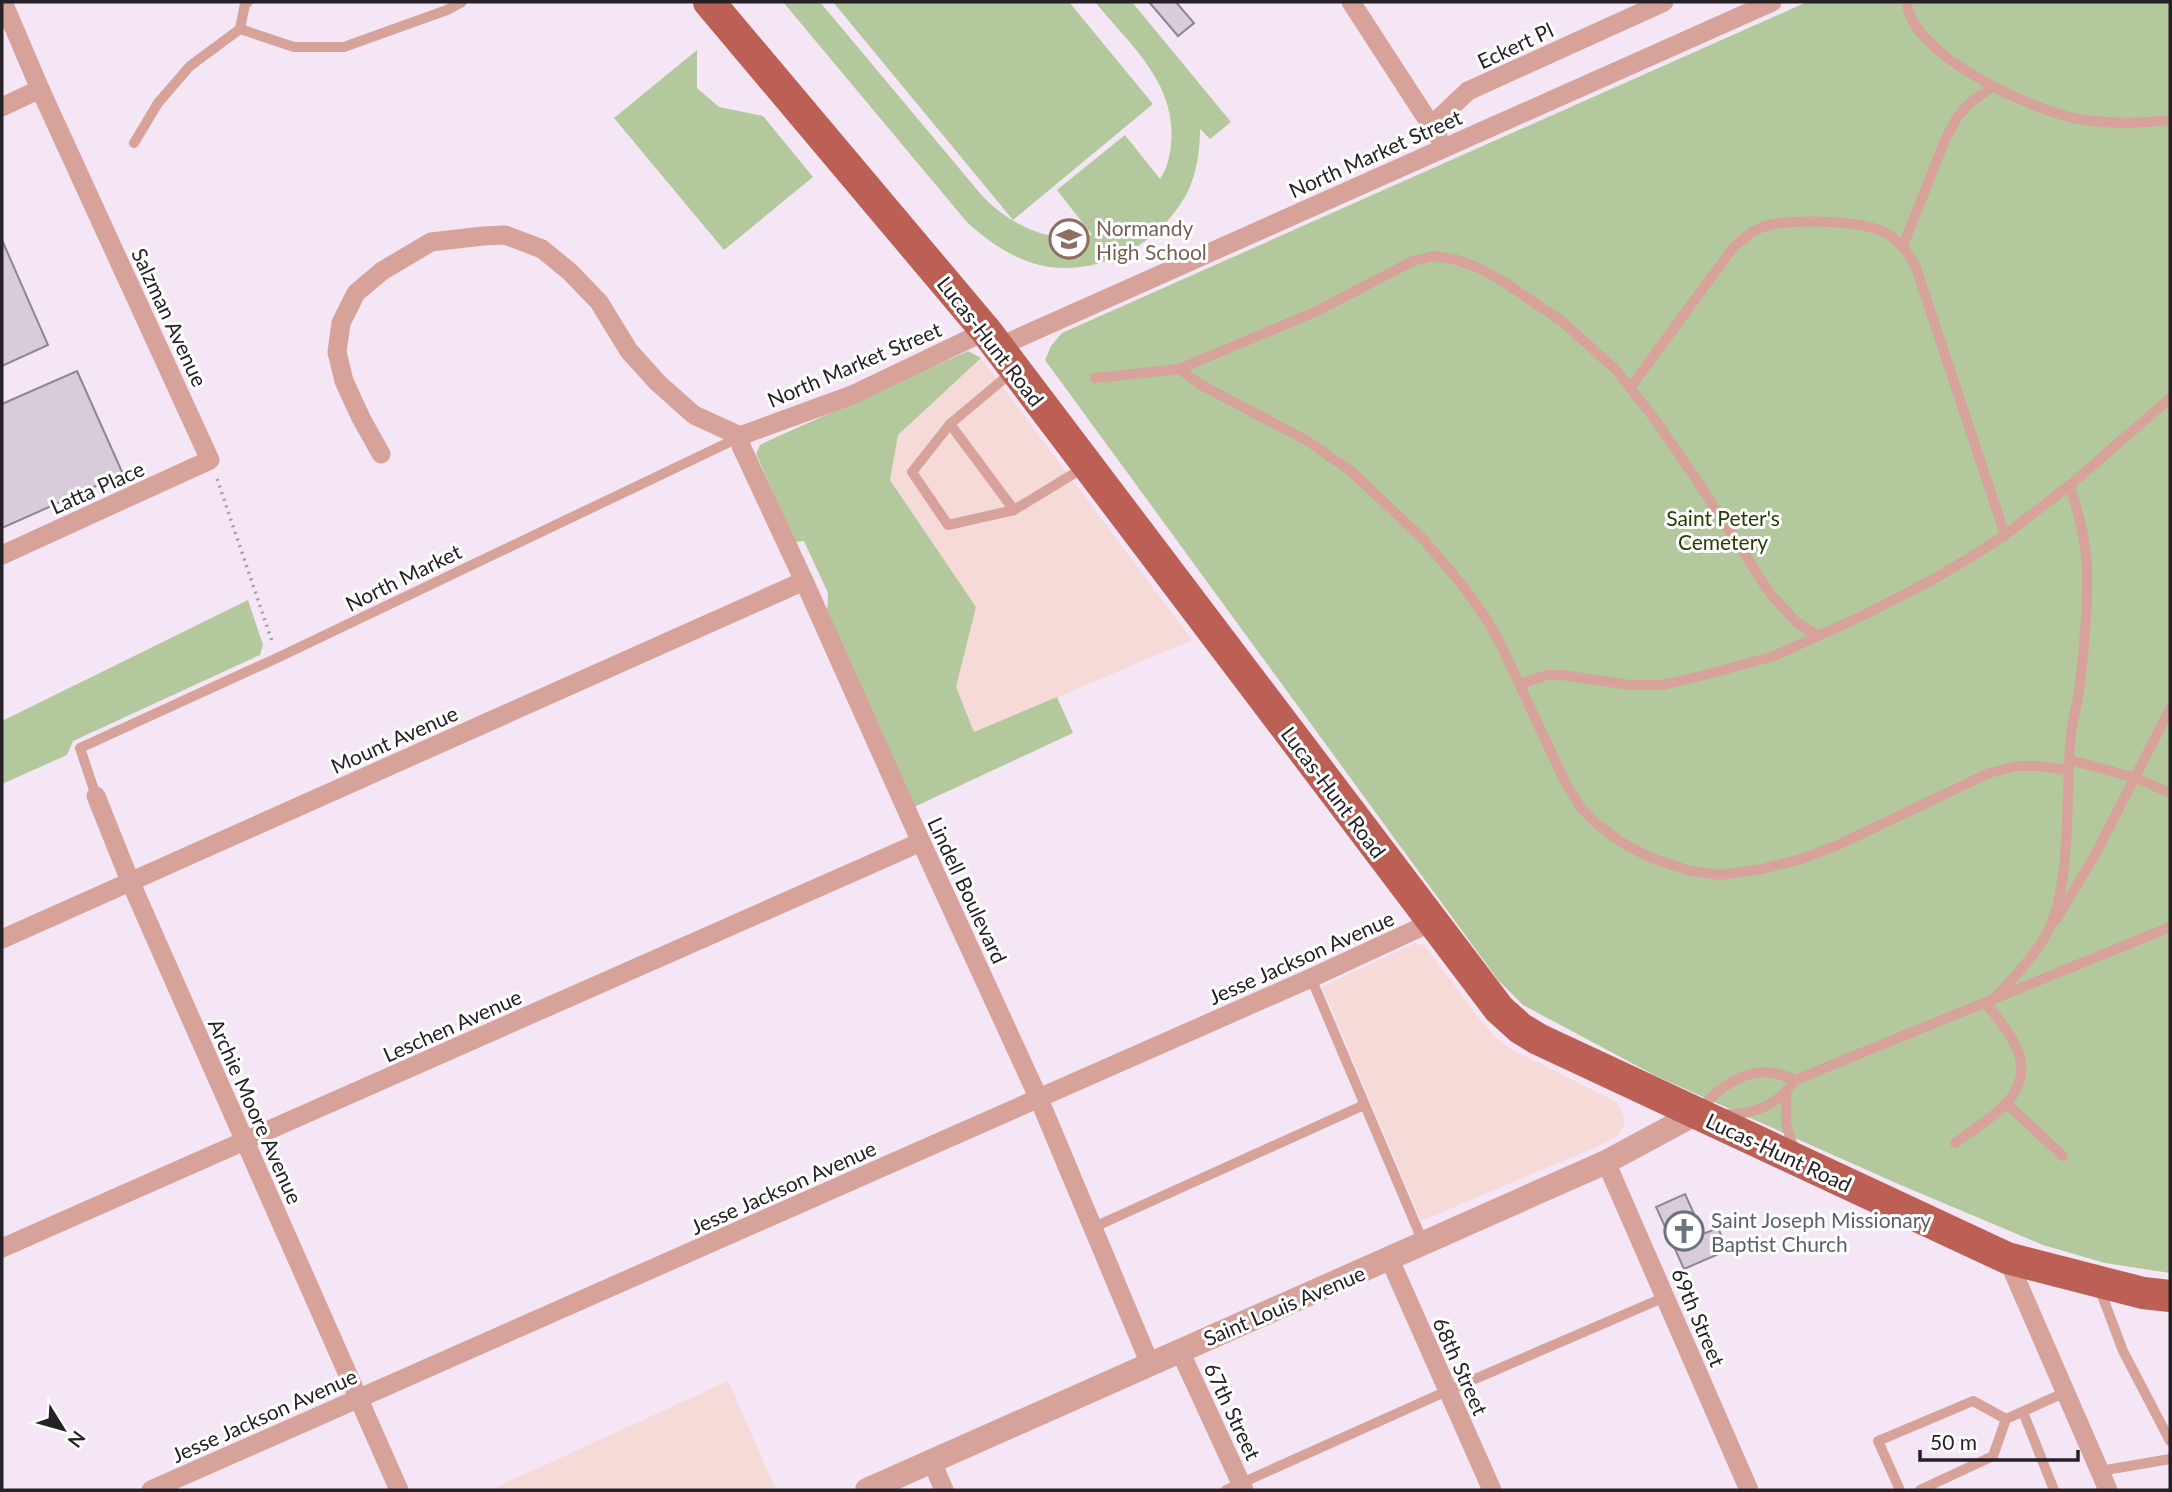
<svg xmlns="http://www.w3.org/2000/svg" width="2172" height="1492" font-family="Lato,sans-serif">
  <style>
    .commercial { fill: #f5dad8 }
    .green { fill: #b4c89d }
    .building { fill: #d9ccda; stroke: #918592; stroke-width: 2 }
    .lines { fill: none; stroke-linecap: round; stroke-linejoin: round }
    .path { stroke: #a79ca8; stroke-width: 3.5; stroke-dasharray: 2 5; stroke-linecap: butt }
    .service { stroke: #d6a29a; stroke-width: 10 }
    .minor { stroke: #d6a29a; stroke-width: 19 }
    .tertiary { stroke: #d6a29a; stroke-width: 24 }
    .primary { stroke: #bc6055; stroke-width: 32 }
    .labels { text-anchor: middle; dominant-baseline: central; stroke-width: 6; stroke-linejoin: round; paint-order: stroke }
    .street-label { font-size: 21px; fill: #252126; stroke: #fff }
    .education-label { font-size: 21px; fill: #785e54; stroke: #fff; text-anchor: start }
    .park-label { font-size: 21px; fill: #283e00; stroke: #fff }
    .worship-label { font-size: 21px; fill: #5b616d; stroke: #fff; text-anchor: start }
  </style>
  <rect width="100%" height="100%" fill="#f4e6f5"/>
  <g class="commercial">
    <polygon points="981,358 1192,640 974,733 956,687 976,607 890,480 898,435"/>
    <polygon points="1415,943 1425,946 1479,1018 1494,1036 1511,1049 1615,1101 1622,1112 1625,1123 1619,1135 1603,1144 1421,1221 1322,987"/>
    <polygon points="728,1381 776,1490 490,1490"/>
  </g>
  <g class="green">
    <path d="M783 2H820L984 198C1014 227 1050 244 1092 235L1057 190 1125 135 1160 179C1167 169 1170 156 1171 144 1177 83 1130 45 1095 2H1132L1231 122 1210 139 1200 129C1200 150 1197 172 1188 191 1162 242 1106 274 1049 267 1017 262 988 242 966 221Z"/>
    <polygon points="833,2 1069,2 1153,104 1013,220"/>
    <polygon points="1807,2 2170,2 2170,1273 2105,1263 2043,1245 1896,1183 1656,1076 1523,1005 1498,980 1045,360 1051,346 1062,333"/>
    <polygon points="697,50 697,88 719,107 763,116 813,177 724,250 614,118"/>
    <polygon points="968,351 981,358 898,435 890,480 976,607 956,687 974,732 1057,697 1073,733 914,807 827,616 828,593 804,541 795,542 756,454 760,445 770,440"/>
    <polygon points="248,600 263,645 260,655 73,741 67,755 2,784 2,721"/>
  </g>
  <g class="building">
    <polygon points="1149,2 1176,2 1194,23 1178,36"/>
    <polygon points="2,240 48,345 2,366"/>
    <polygon points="77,371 123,474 2,528 2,404"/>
    <polygon points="1685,1194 1703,1234 1718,1228 1728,1250 1684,1269 1656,1207"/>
  </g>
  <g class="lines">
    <polyline class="path" points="217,479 273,644"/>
    <g class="service">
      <path d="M1907 2C1909 54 2033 111 2078 119 2109 124 2139 124 2170 120"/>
      <polyline points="240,29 245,4 248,2"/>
      <polyline points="134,143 158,103 190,66 240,29 294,47 344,47 447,10 462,2"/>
      <polyline points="1903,246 1945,140 1958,116 1971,102 1992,87"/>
      <polyline points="1179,369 1203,386 1306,440 1352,472 1424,540 1463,586 1487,620 1501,645 1565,782 1581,808 1597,824 1621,842 1651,858 1690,871 1720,875 1762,869 1801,859 1838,845 1989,773 2018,766 2040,766 2069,770"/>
      <polyline points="1012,372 950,424 1014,510 1083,468"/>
      <polyline points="1095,378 1179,369 1315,312 1413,261 1434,256 1457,260 1479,268 1504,282 1563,322 1616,370 1656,421 1696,479 1769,592 1796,622 1818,636"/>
      <path d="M1630 388 1732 249C1741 240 1751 231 1763 227 1789 218 1862 220 1886 233 1900 241 1907 252 1915 265L2005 535"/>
      <polyline points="950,424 912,472 948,525 1014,510"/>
      <polyline points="1519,684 1547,675 1562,675 1630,685 1662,685 1701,676 1774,656 1864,615 1934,579 1974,555 2005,535 2070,485 2170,398"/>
      <polyline points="2070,760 2136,778 2170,793"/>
      <polyline points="96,796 80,748 277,658 740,437"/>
      <polyline points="2056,920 2096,853 2170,709"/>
      <polyline points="1311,978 1423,1242"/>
      <path d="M1993 1000C2010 982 2036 954 2047 933 2073 885 2065 789 2071 733 2073 719 2077 705 2079 691 2084 651 2088 609 2087 569 2086 540 2078 513 2070 485"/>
      <polyline points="1786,1093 1786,1124 1794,1149"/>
      <polyline points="2006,1103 2063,1156"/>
      <path d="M1700 1109C1718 1089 1744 1068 1773 1073 1780 1074 1788 1077 1795 1080"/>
      <path d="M1723 1114C1753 1116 1779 1104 1795 1080L2170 927"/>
      <path d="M1955 1143C1989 1118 2041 1092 2014 1043 2007 1028 1995 1015 1985 1002"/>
      <polyline points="1092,1228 1364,1105"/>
      <polyline points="2100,1290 2123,1351 2170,1441"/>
      <polyline points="2023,1412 2054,1490"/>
      <polyline points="2100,1471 2170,1459"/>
      <polyline points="1226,1490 1447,1391 1665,1297"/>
      <polyline points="1900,1490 1878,1441 1973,1401 2006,1419"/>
      <polyline points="1920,1490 1993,1456 2006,1419 2066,1392"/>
    </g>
    <g class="minor">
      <polyline points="1351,2 1438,136"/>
      <polyline points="2,107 40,89"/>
      <polyline points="1432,125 1468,91 1664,2"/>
      <polyline points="998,347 1772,2"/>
      <polyline points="740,436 741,446 804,581 921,842 1039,1099 1150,1364"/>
      <polyline points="740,436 852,395 986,331"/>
      <polyline points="381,454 361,418 344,381 337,352 341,323 356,293 382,271 431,242 483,236 505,235 542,249 570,272 599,302 629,351 658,383 694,415 740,436"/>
      <polyline points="2,555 210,460 40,89 3,2"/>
      <polyline points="96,796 130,881 399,1490"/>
      <polyline points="2,939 804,581"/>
      <polyline points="1606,1162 1749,1490"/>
      <polyline points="2,1248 921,842"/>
      <polyline points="2007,1258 2108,1490"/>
      <polyline points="1390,1260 1492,1490"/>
      <polyline points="1180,1351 1244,1490"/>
      <polyline points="932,1462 944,1490"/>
      <polyline points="151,1490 1311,978 1432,922"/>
    </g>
    <polyline class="tertiary" points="867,1490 1606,1162 1697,1113"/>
    <polyline class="primary" points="709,2 986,331 1499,1009 1520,1028 1538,1039 2007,1258 2143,1293 2170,1296"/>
  </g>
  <defs>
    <g id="school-ring" transform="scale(2.0125)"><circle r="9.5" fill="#fff" stroke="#8d6e63" stroke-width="1.5"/><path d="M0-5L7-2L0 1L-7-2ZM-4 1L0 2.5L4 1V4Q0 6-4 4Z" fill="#8d6e63"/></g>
    <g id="church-ring" transform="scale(2.0125)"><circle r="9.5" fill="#fff" stroke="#6b7280" stroke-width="1.5"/><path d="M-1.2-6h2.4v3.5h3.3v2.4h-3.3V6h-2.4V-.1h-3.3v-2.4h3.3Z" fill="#6b7280"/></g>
  </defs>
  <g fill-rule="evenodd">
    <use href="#school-ring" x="1069" y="239"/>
    <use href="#church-ring" x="1684" y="1231"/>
  </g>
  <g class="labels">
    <g class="street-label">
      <text transform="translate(1515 45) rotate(-25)">Eckert Pl</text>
      <text transform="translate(1375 153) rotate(-24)">North Market Street</text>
      <text transform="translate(170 317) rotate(65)">Salzman Avenue</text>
      <text transform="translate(991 341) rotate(52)">Lucas-Hunt Road</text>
      <text transform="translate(854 364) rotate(-23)">North Market Street</text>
      <text transform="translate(97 487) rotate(-24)">Latta Place</text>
      <text transform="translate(403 577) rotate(-26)">North Market</text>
      <text transform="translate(394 739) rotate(-24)">Mount Avenue</text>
      <text transform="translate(1334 792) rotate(53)">Lucas-Hunt Road</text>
      <text transform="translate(968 890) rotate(65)">Lindell Boulevard</text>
      <text transform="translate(1301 957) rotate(-24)">Jesse Jackson Avenue</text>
      <text transform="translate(452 1025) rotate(-24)">Leschen Avenue</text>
      <text transform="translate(256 1111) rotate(66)">Archie Moore Avenue</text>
      <text transform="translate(1779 1152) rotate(25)">Lucas-Hunt Road</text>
      <text transform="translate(783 1187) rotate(-24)">Jesse Jackson Avenue</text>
      <text transform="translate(1284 1305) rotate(-23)">Saint Louis Avenue</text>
      <text transform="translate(1699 1317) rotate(67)">69th Street</text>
      <text transform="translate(1461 1366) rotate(66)">68th Street</text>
      <text transform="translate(1233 1411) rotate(65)">67th Street</text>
      <text transform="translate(264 1415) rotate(-24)">Jesse Jackson Avenue</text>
    </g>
    <g class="education-label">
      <text x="1096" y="227">Normandy<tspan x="1096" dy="24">High School</tspan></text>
    </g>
    <g class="park-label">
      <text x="1723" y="517">Saint Peter's<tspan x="1723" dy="24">Cemetery</tspan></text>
    </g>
    <g class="worship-label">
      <text x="1711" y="1219">Saint Joseph Missionary<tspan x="1711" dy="24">Baptist Church</tspan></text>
    </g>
  </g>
  <rect width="2172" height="1492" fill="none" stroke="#252126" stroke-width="7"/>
  <g transform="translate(63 1429) rotate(127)" stroke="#ffffff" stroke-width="5" paint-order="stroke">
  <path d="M0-5L12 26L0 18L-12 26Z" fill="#252126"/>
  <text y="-10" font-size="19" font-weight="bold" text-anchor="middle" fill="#252126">N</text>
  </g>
  <path d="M1920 1450v10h158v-10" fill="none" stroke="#252126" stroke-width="3.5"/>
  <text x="1930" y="1450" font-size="21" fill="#252126" stroke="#ffffff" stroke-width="5" paint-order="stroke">50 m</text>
</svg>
